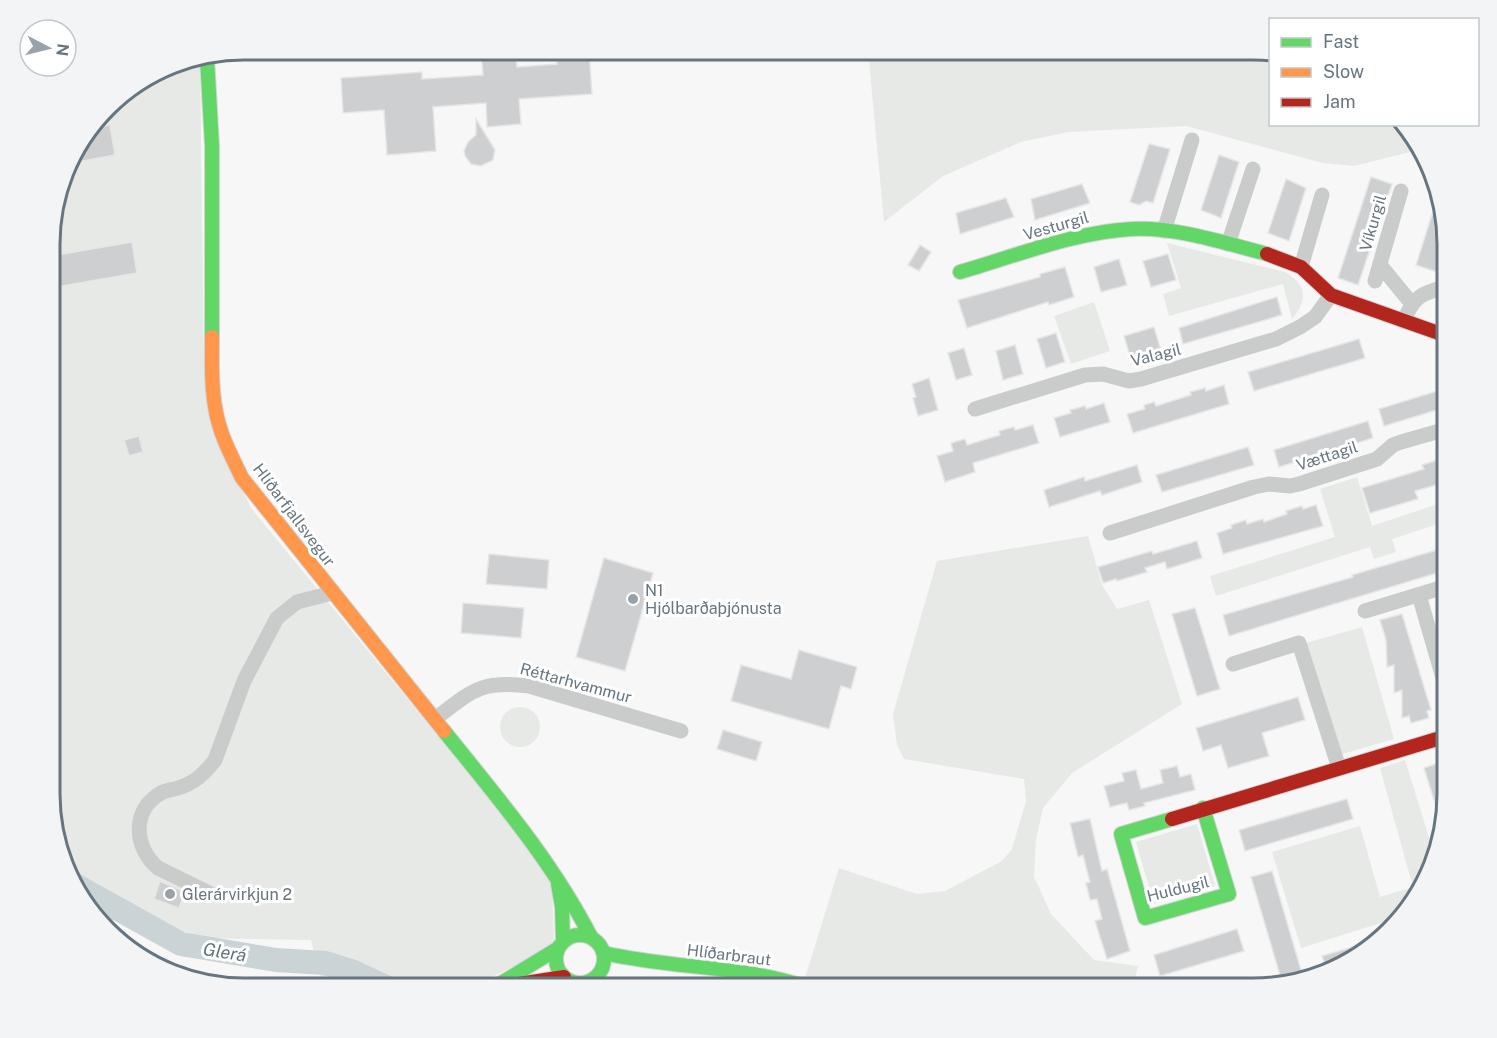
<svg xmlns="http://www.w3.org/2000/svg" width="1497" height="1038" font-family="'Public Sans',sans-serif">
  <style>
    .green { fill: #e6e9e5 }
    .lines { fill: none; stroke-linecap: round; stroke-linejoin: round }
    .river { stroke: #cad3d5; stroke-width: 24 }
    .building { fill: #cecfd0; stroke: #e6e6e6; stroke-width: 1.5 }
    .fast-casing { stroke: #d3d4d5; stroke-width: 16 }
    .slow-casing { stroke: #d3d4d5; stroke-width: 16 }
    .jam-casing { stroke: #d3d4d5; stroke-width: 16 }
    .street { stroke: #cacccc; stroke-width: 15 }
    .fast { stroke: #63d668; stroke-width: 14 }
    .slow { stroke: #ff974d; stroke-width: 14 }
    .jam { stroke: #b3261e; stroke-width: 14 }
    .poi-dot { fill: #99a2a9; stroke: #fff; stroke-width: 2 }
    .labels { text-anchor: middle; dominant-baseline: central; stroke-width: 6; stroke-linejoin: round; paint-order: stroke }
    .street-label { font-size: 16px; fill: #66757f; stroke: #fff }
    .poi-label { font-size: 16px; fill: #66757f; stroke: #fff; text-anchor: start }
    .water-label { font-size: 18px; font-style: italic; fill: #607478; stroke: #fff }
    .rim { fill: none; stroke: #66757f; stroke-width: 3 }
  </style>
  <rect width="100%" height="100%" fill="#f7f7f7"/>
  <g class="green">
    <polygon points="868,50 1266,50 1270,51 1270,124 1402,125 1422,149 1354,166 1323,163 1186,126 1068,132 1021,142 943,176 884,222"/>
    <polygon points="200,58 204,366 211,422 251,508 537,857 552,885 554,942 533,957 469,988 334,988 321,979 311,940 201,938 143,916 70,876 51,819 51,219 70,157 115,98 170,64"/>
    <path d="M1167 243 1285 272C1307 284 1308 300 1292 319L1283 284 1169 316 1163 294 1181 288Z"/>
    <polygon points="1094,302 1110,351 1071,364 1054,316"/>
    <polygon points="1357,477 1372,526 1447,501 1447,521 1392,539 1396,552 1374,559 1370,547 1216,596 1210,576 1335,537 1320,489"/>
    <polygon points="1088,536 1102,585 1117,609 1149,600 1182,704 1072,773 1043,808 1036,839 1034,877 1051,914 1094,960 1138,966 1133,988 835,988 805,978 839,868 917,894 945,891 1002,861 1012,849 1026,801 1024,779 904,759 897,745 893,714 937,561"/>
    <polygon points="1362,627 1394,739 1339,755 1306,643"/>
    <circle cx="520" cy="727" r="20"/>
    <polygon points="1405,760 1436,860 1408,912 1403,916 1301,948 1272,852 1360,826 1380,897 1413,887 1380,768"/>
    <polygon points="1197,824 1215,886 1154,904 1136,842"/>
    <polygon points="657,981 737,988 612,988 629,982"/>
  </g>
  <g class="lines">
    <polyline class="river" points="73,884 181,944 276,960 325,963 354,972 388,988"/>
  </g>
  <g class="building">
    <polygon points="481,50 515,50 517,67 557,64 556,50 589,50 592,94 519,99 521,124 487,127 486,103 433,107 436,151 387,155 384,110 343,113 341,78 422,72 422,79 483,75"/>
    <polygon points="476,119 495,150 493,160 481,166 471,164 465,156 464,151 468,142 476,135"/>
    <polygon points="110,125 115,155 68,164 70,157 93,128"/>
    <polygon points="1149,144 1170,149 1153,203 1146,201 1139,205 1130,202"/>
    <polygon points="1219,155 1239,162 1221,218 1201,210"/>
    <polygon points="1371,177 1392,184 1358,285 1338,278"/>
    <polygon points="1286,179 1306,188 1289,241 1268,233"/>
    <polygon points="1082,184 1090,203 1035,220 1031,199"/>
    <polygon points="1006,198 1014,217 960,234 956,213"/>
    <polygon points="1437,199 1447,231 1447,240 1437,272 1416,265"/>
    <polygon points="132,242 137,273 51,288 51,256"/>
    <polygon points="920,245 931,252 919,271 908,265"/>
    <polygon points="1168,254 1176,280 1151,287 1143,261"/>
    <polygon points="1119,259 1127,285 1101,292 1094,267"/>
    <polygon points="1065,267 1074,297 1049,305 1048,302 967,328 958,300 1040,277 1040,274"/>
    <polygon points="1277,297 1282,315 1183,344 1179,328"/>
    <polygon points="1154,327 1162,354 1132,363 1124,336"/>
    <polygon points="1056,333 1065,362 1046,368 1037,339"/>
    <polygon points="1359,339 1365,358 1254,391 1248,372"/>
    <polygon points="1015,345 1023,374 1003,380 996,351"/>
    <polygon points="964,348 972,375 956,380 948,353"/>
    <polygon points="929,378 938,410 918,416 913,398 916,397 912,384"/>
    <polygon points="1224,385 1229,404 1133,433 1127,414 1145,409 1144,405 1154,402 1156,406 1191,395 1190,392 1205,388 1206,391"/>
    <polygon points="1447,388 1447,407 1384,426 1379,409"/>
    <polygon points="1104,403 1110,422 1060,437 1054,418 1071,413 1070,410 1085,406 1086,409"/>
    <polygon points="1368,421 1373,438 1279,467 1274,450"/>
    <polygon points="1033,425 1039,443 973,463 975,472 945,482 937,456 953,451 951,443 965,439 967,445 1000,435 999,431 1014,427 1015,430"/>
    <polygon points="139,436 143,452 129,456 124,440"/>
    <polygon points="1248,447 1254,465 1162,492 1156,475"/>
    <polygon points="1447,457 1447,482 1415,491 1418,499 1370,513 1362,488 1424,469 1422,465"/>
    <polygon points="1137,465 1142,482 1102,495 1100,491 1049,507 1044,490 1084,477 1085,481"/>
    <polygon points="1316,505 1323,526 1223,554 1217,533 1232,528 1231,525 1246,520 1247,524 1263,519 1264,522 1287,514 1286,511 1295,508 1302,506 1303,509"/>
    <polygon points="1197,541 1202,558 1167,569 1165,562 1145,568 1147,572 1117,581 1116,579 1103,583 1098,567 1152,551 1153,554"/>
    <polygon points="1447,547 1447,570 1229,636 1223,615 1353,577 1352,575"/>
    <polygon points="489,554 549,560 547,589 486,584"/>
    <polygon points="604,558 653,573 625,671 576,657"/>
    <polygon points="463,603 524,608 521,638 461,633"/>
    <polygon points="1195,608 1220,689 1197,696 1172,614"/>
    <polygon points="1402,614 1431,710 1427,711 1429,718 1411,723 1409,716 1402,718 1402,690 1394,693 1394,665 1387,667 1386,640 1380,620"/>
    <polygon points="799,650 857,667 851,689 841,686 829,729 731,701 741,665 791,679"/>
    <polygon points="1298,697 1305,720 1262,733 1269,756 1228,768 1221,745 1203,751 1196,728"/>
    <polygon points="723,730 762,742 756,761 717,749"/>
    <polygon points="1447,760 1447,807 1443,829 1424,768"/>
    <polygon points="1177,766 1180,777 1191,774 1195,790 1144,803 1145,806 1129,810 1127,803 1110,807 1104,786 1124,781 1122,773 1136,770 1141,789 1163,783 1160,770"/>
    <polygon points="1347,799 1353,819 1245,851 1239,830"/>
    <polygon points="1090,819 1102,871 1107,869 1130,951 1107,959 1095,921 1102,919 1097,899 1090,900 1086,883 1090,882 1083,855 1078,857 1070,823"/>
    <polygon points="1272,871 1303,977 1282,982 1251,877"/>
    <polygon points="160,881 185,892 179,908 154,899"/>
    <polygon points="1237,929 1244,951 1160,976 1154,955"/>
    <polygon points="1373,941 1340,968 1327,971 1322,956"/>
  </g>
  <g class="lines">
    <g class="fast-casing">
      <g id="fast">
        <polyline points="207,57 212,146 212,337"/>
        <path d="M960 272C1016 256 1074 232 1132 229 1177 227 1224 243 1267 254"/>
        <path d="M444 731C497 797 552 861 591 937"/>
        <polyline points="1172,819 1121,834 1145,918 1229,894 1203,808"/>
        <polyline points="558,884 562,907 563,941"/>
        <circle cx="580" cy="959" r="24"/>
        <path d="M604 953C672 969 743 965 809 988"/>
        <polyline points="493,988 557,949"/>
      </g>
    </g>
    <g class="slow-casing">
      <path id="slow" d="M212 337C212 362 211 388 216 412 220 435 232 457 242 478L444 731"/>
    </g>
    <g class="jam-casing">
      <g id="jam">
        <polyline points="1267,254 1301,267 1331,295 1447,336"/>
        <polyline points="1172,819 1447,736"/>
        <polyline points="505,986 564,977"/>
      </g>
    </g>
    <g class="street">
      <polyline points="1164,231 1192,140"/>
      <polyline points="1228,244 1253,169"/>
      <polyline points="1380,265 1412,304"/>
      <polyline points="1301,267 1322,195"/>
      <polyline points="1375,281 1401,191"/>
      <path d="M1404 321C1413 296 1423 293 1447 286"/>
      <polyline points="975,409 1085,375 1103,374 1129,381 1141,379 1276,339 1300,327 1315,317 1331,295"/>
      <polyline points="1110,533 1254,487 1269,484 1290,486 1299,484 1377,459 1393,445 1401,442 1447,429"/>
      <polyline points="1419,595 1447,692"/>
      <polyline points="1365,611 1447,586"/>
      <polyline points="1233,664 1299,643 1339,768"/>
      <path d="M435 719C472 691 480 680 529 686L681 731"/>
      <path d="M213 895 158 868C134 848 131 810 161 793 166 790 172 790 178 788 195 783 205 773 215 760L244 681 277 618 297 602 332 593"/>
    </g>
    <use href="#fast" class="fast"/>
    <use href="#slow" class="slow"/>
    <use href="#jam" class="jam"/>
  </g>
  <g class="poi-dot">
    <circle cx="633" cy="599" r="6"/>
    <circle cx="170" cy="894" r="6"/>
  </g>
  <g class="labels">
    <g class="street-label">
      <text transform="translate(1373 223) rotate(-74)">Víkurgil</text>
      <text transform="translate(1056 226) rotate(-16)">Vesturgil</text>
      <text transform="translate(1156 355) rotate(-14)">Valagil</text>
      <text transform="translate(1327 456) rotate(-18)">Vættagil</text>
      <text transform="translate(294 515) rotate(53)">Hlíðarfjallsvegur</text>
      <text transform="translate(576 683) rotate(15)">Réttarhvammur</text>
      <text transform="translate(1178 889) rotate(-14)">Huldugil</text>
      <text transform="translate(729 955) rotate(7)">Hlíðarbraut</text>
    </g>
    <g class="poi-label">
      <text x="645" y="590">N1<tspan x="645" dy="18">Hjólbarðaþjónusta</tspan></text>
      <text x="182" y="894">Glerárvirkjun 2</text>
    </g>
    <g class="water-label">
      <text transform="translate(225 952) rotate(9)">Glerá</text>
    </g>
  </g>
  <path d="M0 0H1497V1038H0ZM244 60H1253A184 184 0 0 1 1437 244V794A184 184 0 0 1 1253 978H244A184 184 0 0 1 60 794V244A184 184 0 0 1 244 60Z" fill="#f3f4f5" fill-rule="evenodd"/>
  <path class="rim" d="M244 60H1253A184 184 0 0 1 1437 244V794A184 184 0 0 1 1253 978H244A184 184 0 0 1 60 794V244A184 184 0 0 1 244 60Z"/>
  <rect x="1269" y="18" width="210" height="108" fill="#ffffff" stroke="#c2c8cc" stroke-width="1.5"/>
  <rect x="1281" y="38" width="30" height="9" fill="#63d668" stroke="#c2c8cc" stroke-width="1.5"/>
  <text x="1323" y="48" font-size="18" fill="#66757f">Fast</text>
  <rect x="1281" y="68" width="30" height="9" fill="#ff974d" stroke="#c2c8cc" stroke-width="1.5"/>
  <text x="1323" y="78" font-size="18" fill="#66757f">Slow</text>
  <rect x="1281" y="98" width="30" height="9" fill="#b3261e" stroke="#c2c8cc" stroke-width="1.5"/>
  <text x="1323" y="108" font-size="18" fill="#66757f">Jam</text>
  <g transform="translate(48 48) rotate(97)"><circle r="28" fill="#ffffff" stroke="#c2c8cc" stroke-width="1.5"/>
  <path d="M0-4.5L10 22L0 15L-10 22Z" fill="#99a2a9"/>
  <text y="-9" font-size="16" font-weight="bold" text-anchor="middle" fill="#66757f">N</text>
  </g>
</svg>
